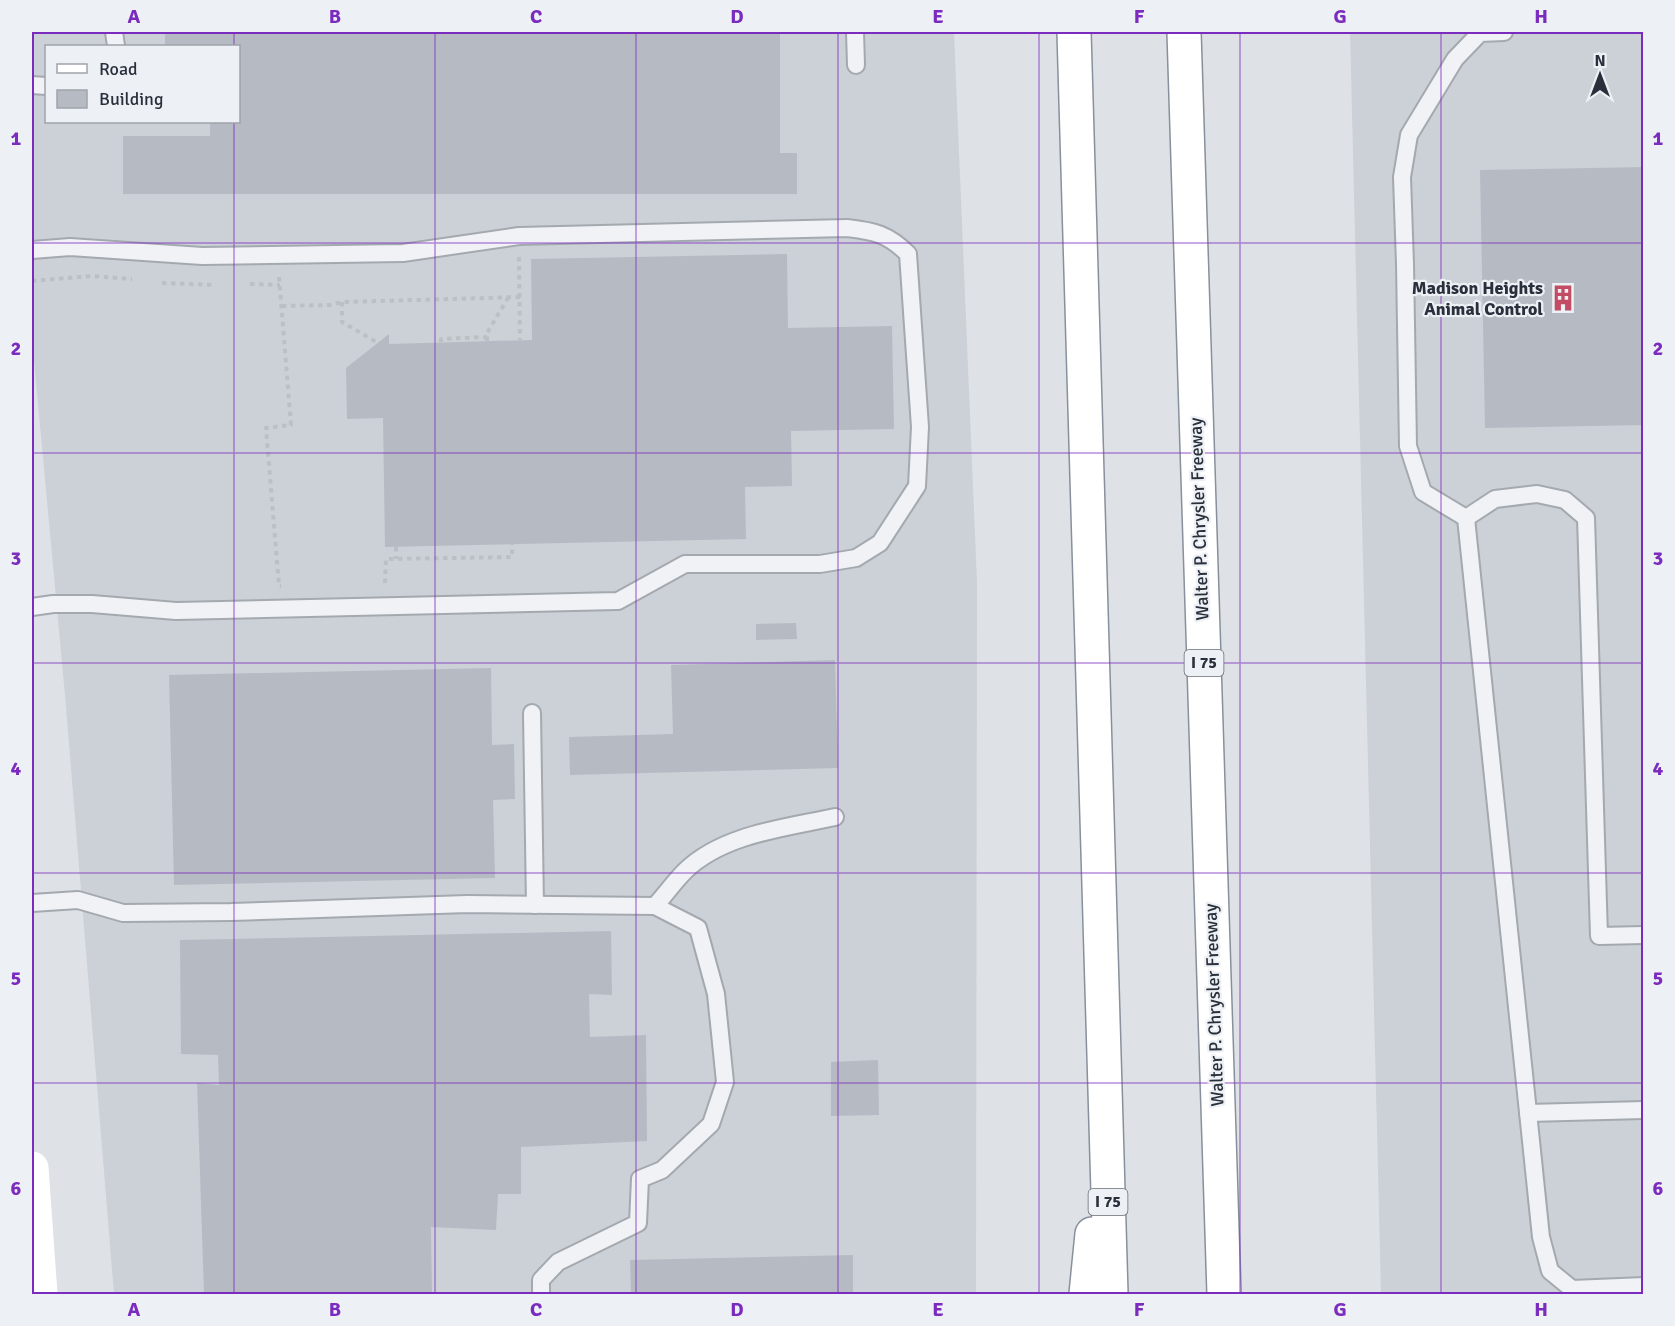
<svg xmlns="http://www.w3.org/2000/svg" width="1675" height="1326" font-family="Signika,sans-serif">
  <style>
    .built { fill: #ccd1d8; fill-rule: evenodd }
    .building { fill: #b6bbc3 }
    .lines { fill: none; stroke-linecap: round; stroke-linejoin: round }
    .lane-casing { stroke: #a4a9b0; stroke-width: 20 }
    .highway-casing { stroke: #87909c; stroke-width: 36 }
    .path { stroke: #bcc0c5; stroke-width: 4; stroke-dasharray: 4.5 4.5; stroke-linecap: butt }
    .lane { stroke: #f0f2f5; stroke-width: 16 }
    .secondary { stroke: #fff; stroke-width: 33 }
    .highway { stroke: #fff; stroke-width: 33 }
    .grid { fill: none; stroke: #7b2cbf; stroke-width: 1.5; stroke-opacity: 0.55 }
    .labels { text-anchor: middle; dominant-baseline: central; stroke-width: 4.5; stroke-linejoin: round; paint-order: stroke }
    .shield { fill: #edf0f4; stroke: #646a73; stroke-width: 1.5 }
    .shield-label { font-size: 16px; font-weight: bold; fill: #29303c }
    .poi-label { font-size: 18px; font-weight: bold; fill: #29303c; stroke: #edf0f4; text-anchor: end }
    .street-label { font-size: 18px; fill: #29303c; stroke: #edf0f4 }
    .neatline { fill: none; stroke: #7b2cbf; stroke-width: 2 }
    .grid-label { font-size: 20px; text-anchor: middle; font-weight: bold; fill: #7b2cbf }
  </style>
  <rect width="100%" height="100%" fill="#dee2e6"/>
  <g class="built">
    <path d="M32 32H954L977 582 976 1294H114L65 695 32 339ZM46 46H238V122H46Z"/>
    <polygon points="1350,32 1643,32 1643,1294 1381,1294"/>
  </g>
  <g class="building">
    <polygon points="165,32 780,32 780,153 797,153 797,194 123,194 123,136 210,136 210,122 238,122 238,46 165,46"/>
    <polygon points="1644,167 1644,425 1485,428 1480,170"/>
    <polygon points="787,254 788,328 892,326 894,429 791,431 792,486 745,487 746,539 385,547 383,418 347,419 346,368 389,334 389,344 532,340 531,259"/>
    <polygon points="796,623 797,639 756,640 756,624"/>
    <polygon points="835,660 838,768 570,775 569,737 673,734 671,665"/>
    <polygon points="491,668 492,745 514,744 515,799 493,800 495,878 174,885 169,675"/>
    <polygon points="611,931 612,995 589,994 590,1037 646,1035 647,1141 521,1147 521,1194 498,1194 496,1230 431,1227 432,1294 204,1294 197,1083 219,1085 218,1055 181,1054 180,940"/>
    <polygon points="878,1060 879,1115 831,1116 831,1062"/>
    <polygon points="853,1255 853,1294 631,1294 630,1260"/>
  </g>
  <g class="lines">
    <g class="lane-casing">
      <g id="lane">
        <polyline points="114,32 116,46"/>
        <polyline points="855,32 856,65"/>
        <polyline points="1504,32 1480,33 1455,59 1409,135 1402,177 1405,264 1408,446 1423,492 1466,518 1541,1237 1550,1271 1572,1289 1644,1286"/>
        <polyline points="32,85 46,86"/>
        <path d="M32 250 70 247 202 256 403 253 519 236 847 228C874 231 888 234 908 254L920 427 917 486 880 543 856 558 820 564H685L618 601 176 611 92 604H53L32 607"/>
        <polyline points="1466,518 1495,499 1537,494 1565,500 1586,518 1599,936 1644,935"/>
        <polyline points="532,713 535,905"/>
        <polyline points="32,903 78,900 123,913 231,912 467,904 655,906 698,928 716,994 725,1082 711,1124 662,1170 640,1179 638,1223 558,1262 541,1280 541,1294"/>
        <path d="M655 906C665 895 674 882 685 871 723 834 785 828 835 817"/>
        <polyline points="1528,1113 1644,1110"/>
      </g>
    </g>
    <g class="highway-casing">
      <g id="highway">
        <polyline points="1074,32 1111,1294"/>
        <polyline points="1184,32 1224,1294"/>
        <polyline points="1086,1294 1092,1234"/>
      </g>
    </g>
    <g class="path">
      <polyline points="519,257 520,340"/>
      <polyline points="279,277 291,425 266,428 279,586 281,586"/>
      <polyline points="32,281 91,276 132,279"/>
      <polyline points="162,283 216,285"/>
      <polyline points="250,284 280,285"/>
      <polyline points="342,302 342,322 378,343"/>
      <polyline points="282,306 330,305 342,302 520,297"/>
      <polyline points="487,341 487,333 508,298"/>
      <polyline points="441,342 441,339 487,337"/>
      <polyline points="396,547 396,559"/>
      <polyline points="385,583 386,559 512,557 512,544"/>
    </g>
    <use href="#lane" class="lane"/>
    <polyline class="secondary" points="32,1168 41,1294"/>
    <use href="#highway" class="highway"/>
  </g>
  <path class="grid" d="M234 32V46M435 32V1294M636 32V1294M838 32V1294M1039 32V1294M1240 32V1294M1441 32V1294M234 122V1294M32 243H1644M32 453H1644M32 663H1644M32 873H1644M32 1083H1644"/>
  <defs>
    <g id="building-bare" transform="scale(2.07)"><path d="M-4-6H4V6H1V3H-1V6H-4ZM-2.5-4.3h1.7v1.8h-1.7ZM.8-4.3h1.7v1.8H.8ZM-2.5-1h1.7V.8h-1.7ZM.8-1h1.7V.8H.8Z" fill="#c24c64" stroke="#edf0f4" stroke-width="2.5" paint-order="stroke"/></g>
  </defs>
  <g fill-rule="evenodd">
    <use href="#building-bare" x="1563" y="298"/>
  </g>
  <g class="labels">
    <g class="shield">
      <rect x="1184.5" y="650" width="39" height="26" rx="4.5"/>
      <rect x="1088.5" y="1189" width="39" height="26" rx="4.5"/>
    </g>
    <g class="shield-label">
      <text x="1204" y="663">I 75</text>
      <text x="1108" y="1202">I 75</text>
    </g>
    <g class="poi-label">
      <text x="1543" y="288">Madison Heights<tspan x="1543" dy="21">Animal Control</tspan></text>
    </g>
    <g class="street-label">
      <text transform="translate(1199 519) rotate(-92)">Walter P. Chrysler Freeway</text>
      <text transform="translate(1214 1005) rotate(-92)">Walter P. Chrysler Freeway</text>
    </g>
  </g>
  <rect width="1675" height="1326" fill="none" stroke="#edf0f4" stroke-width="66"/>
  <rect x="45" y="45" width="195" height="78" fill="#edf0f4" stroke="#9fa3aa" stroke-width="1.5"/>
  <rect x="57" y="64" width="30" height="9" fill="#ffffff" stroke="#9fa3aa" stroke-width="1.5"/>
  <text x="99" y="75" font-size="18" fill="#29303c">Road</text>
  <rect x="57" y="90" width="30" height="18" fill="#b6bbc3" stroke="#9fa3aa" stroke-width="1.5"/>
  <text x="99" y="105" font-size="18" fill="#29303c">Building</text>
  <g transform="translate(1600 75)" stroke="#edf0f4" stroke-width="4.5" paint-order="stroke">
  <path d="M0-4.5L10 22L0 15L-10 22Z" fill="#29303c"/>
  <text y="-9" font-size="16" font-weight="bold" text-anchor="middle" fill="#29303c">N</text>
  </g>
  <rect x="33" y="33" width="1609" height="1260" class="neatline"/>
  <g class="grid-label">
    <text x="134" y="23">A</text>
    <text x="335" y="23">B</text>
    <text x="536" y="23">C</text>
    <text x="737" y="23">D</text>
    <text x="938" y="23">E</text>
    <text x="1139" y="23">F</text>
    <text x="1340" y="23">G</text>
    <text x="1541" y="23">H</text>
    <text x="16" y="145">1</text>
    <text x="1658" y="145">1</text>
    <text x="16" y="355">2</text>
    <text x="1658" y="355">2</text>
    <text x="16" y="565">3</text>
    <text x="1658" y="565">3</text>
    <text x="16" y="775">4</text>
    <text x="1658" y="775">4</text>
    <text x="16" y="985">5</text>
    <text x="1658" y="985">5</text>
    <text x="16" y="1195">6</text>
    <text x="1658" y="1195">6</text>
    <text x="134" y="1316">A</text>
    <text x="335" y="1316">B</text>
    <text x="536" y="1316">C</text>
    <text x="737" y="1316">D</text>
    <text x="938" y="1316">E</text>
    <text x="1139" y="1316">F</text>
    <text x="1340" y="1316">G</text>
    <text x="1541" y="1316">H</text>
  </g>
</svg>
